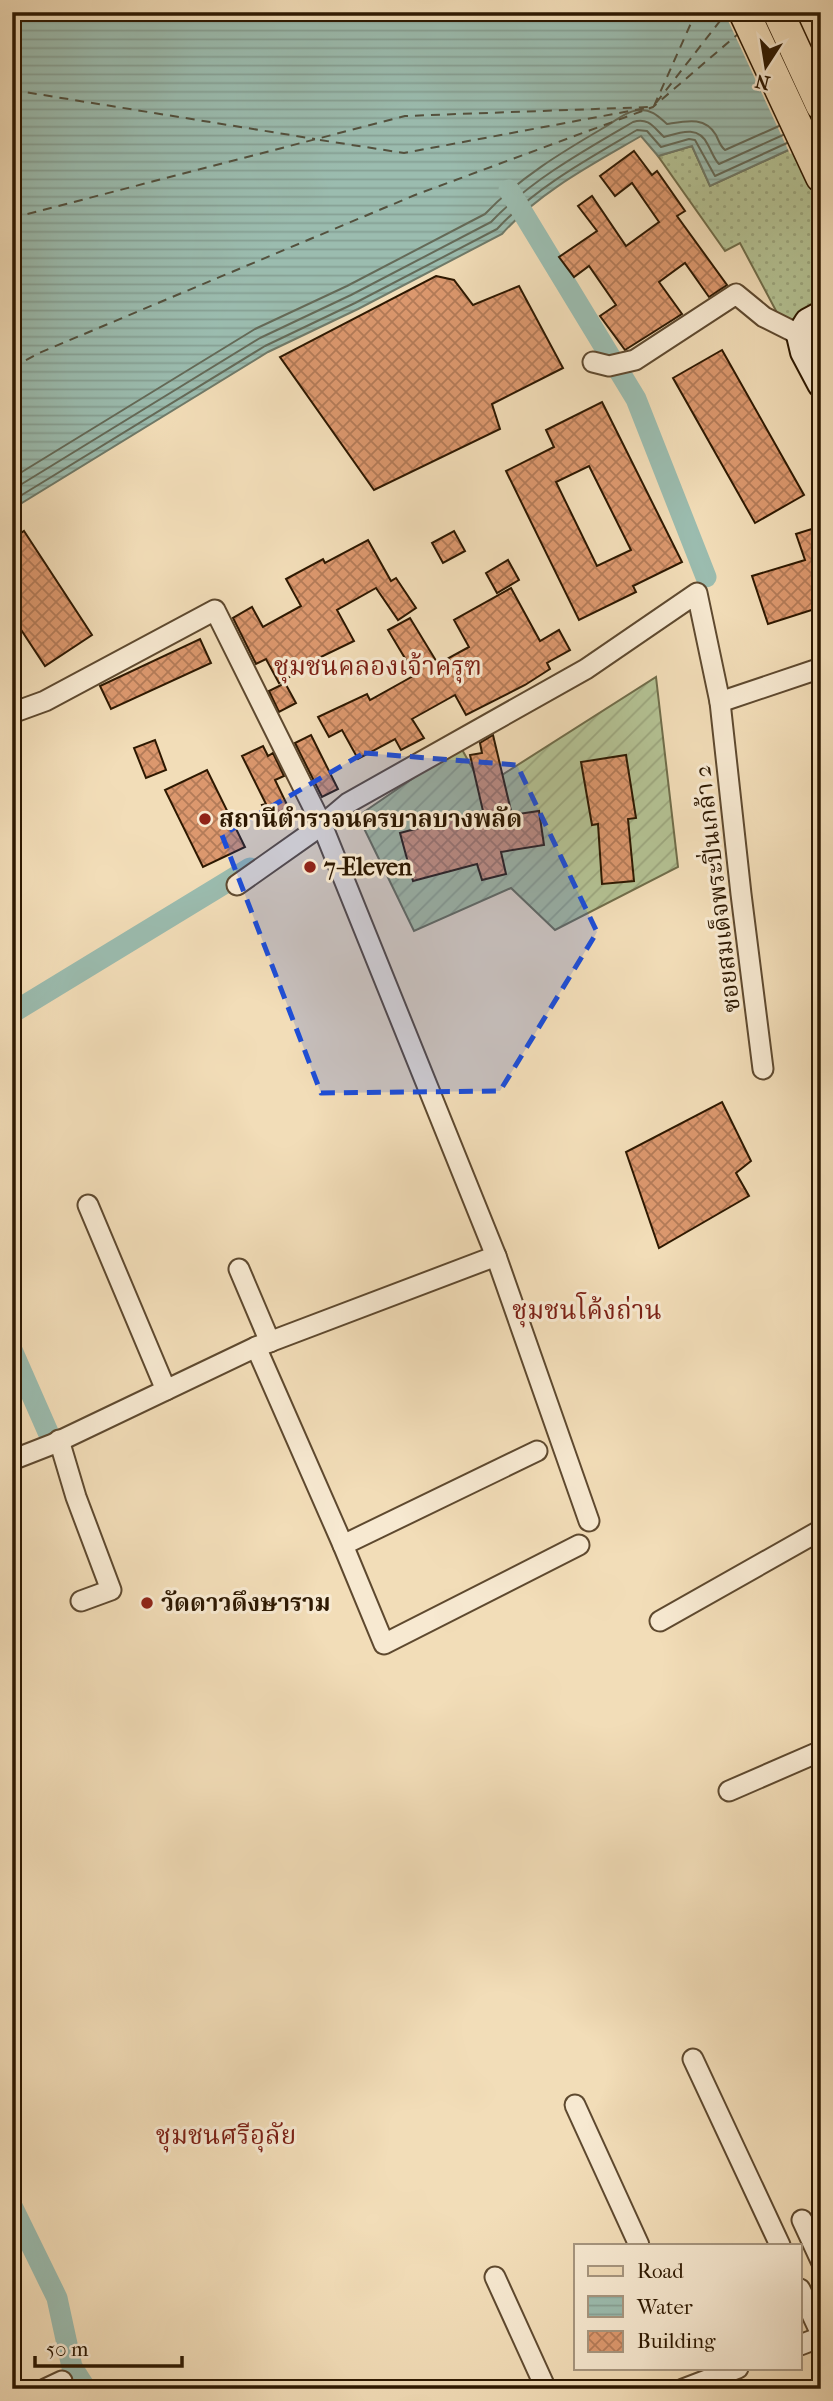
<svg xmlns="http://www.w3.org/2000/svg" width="833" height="2401" font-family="'IM FELL French Canon','Noto Serif Thai',serif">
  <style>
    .grass { fill: url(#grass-dots); stroke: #706d4a; stroke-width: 2 }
    .garden { fill: url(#garden-furrows); stroke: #706d4a; stroke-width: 2 }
    .water { fill: url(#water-rules); stroke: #6f7a69; stroke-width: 2 }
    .pier { fill: #f2ddb8 }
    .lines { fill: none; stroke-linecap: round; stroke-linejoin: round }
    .shore { stroke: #646a58; stroke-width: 2 }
    .canal { stroke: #9bbcaf; stroke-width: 21 }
    .ferry { stroke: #54513e; stroke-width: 2; stroke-dasharray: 9 7; stroke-linecap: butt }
    .building { fill: url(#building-cross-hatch); stroke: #2d1801; stroke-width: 2; fill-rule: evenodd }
    .minor-casing { stroke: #5e492f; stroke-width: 23 }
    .secondary-casing { stroke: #2d1801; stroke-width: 30 }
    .primary-casing { stroke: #2d1801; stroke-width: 33 }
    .minor { stroke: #f7e9d1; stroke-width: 19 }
    .secondary { stroke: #f7e9d1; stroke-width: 26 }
    .primary { stroke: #f2ddb8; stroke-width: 30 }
    .marked { fill: #1d4ed8; fill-opacity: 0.2; stroke: #1d4ed8; stroke-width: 5; stroke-dasharray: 14 9; stroke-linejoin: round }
    .poi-dot { fill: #8f2418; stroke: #f7e9d1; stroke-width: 2.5 }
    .labels { text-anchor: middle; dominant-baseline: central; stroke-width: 6; stroke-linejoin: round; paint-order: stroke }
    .poi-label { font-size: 24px; font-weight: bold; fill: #2d1801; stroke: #f7e9d1; text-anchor: start }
    .street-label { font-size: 24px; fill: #2d1801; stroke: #f7e9d1 }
    .neighbourhood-label { font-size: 26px; fill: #7a1f14; stroke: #f7e9d1 }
  </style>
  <defs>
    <pattern id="grass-dots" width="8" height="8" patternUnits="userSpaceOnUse" patternTransform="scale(1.75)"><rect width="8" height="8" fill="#b4c294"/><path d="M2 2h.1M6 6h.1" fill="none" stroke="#9ba67e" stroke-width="1.8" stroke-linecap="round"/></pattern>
    <pattern id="garden-furrows" width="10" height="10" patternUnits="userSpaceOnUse" patternTransform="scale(1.75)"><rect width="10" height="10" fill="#b4c294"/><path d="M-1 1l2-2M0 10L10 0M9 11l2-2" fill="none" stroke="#9ba67e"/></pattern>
    <pattern id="water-rules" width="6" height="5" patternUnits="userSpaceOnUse" patternTransform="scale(1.75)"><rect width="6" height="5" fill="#9bbcaf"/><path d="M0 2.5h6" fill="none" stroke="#86a195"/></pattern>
    <pattern id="building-cross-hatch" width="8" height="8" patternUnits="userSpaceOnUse" patternTransform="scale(1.75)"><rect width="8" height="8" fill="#dc986e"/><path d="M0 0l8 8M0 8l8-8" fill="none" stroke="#b37b58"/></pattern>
  </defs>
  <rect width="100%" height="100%" fill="#f2ddb8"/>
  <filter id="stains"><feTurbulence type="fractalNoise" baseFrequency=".00286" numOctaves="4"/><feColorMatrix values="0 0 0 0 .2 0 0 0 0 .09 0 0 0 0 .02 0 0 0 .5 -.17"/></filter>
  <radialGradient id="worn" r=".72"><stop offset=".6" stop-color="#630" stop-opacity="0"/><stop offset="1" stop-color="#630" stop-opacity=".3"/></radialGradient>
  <polygon class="grass" points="821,135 821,307 783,324 740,243 725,251 658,156 692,146 710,186"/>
  <polygon class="garden" points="656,677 678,867 555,930 511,888 414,931 358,816 460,746 483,787"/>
  <path class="water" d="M12 12H821V135L710 186 692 146 658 156 641 136C593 164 539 192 502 234L358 309 268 352 12 509Z"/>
  <polygon class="pier" points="724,12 809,12 821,37 821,139 790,154"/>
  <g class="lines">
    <g class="shore">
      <path d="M12 478 255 329 347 286 485 214C519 178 562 152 605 127 615 121 627 111 639 110 652 109 659 117 667 124 686 121 705 116 716 135 719 141 720 146 725 150L779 126"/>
      <path d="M12 490 260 338 351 295 491 222C531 180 583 151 633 122 649 117 654 128 664 137 681 132 699 125 708 145 712 152 714 159 719 164L783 135"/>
      <path d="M12 501 265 346 355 303 497 229C536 187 588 159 637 130L647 131 661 147 689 139 695 140 715 176 787 143"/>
    </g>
    <g class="canal">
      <polyline points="509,190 636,399 706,577"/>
      <polyline points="12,1013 250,868"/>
      <polyline points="12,1350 48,1432"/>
      <polyline points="12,2206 57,2298 72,2367 86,2389"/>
    </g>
    <g class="ferry">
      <polyline points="12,90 315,139"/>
      <polyline points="656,103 727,12"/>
      <polyline points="654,106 696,12"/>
      <polyline points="320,140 404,153 646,108"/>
      <polyline points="12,218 405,116 649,107"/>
      <polyline points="12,368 39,353 415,195 653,107 738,34"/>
    </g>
  </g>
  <g class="building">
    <polygon points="634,151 652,175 657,171 685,211 677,216 727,285 709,297 685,263 659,282 682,314 625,350 600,316 616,305 589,266 574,277 559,257 597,231 578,206 592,196 626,246 659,222 632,183 615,196 600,176"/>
    <polygon points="436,276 454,280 473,305 519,286 563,368 492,404 500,429 374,490 280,357"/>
    <polygon points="722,350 804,495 755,523 673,378"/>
    <path d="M602 402 682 562 633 586 636 592 579 620 506 471 554 447 546 430ZM589 466 631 550 597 566 556 482Z"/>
    <polygon points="821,526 821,607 768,624 752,576 805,560 796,534"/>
    <polygon points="24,531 92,635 45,666 12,616 12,539"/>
    <polygon points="454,531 465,551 443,563 432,543"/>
    <polygon points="368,540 391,581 396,578 416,608 398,620 376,588 337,610 354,641 300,667 301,670 279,683 266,659 256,664 233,618 252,607 263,627 301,606 286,579 323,559 325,563"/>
    <polygon points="508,560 519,580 497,593 486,573"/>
    <polygon points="511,588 540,641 559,630 570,650 547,663 550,669 525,685 466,715 455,695 412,719 424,738 401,750 395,739 358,759 342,730 329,737 318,717 367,694 370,700 415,675 388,630 410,618 438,664 469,647 454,620"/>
    <polygon points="200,639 211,663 111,709 100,686"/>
    <polygon points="285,683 296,703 279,712 269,691"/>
    <polygon points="311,735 338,789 322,797 295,743"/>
    <polygon points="493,735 512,815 539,811 544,845 501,852 506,874 482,880 477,864 413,881 400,833 483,811 470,755 482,753 480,743"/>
    <polygon points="155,740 166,770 146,778 134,748"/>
    <polygon points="263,746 268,756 273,753 284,776 275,780 294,819 274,828 262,805 266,804 242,756"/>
    <polygon points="626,755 636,818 628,819 634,881 602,884 598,824 592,825 581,762"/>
    <polygon points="207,770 245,847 203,867 165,790"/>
    <polygon points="722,1102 751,1161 736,1173 749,1196 659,1248 626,1152"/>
  </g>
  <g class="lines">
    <g class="minor-casing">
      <g id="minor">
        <polyline points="593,362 609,366 635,360 736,294 764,317 800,335"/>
        <polyline points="720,702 821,668"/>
        <polyline points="12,713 45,701 215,610 322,825 496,1256 589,1521"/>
        <polyline points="237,885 322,825 348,803 586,669 697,593 720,702 741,894 763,1069"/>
        <polyline points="88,1205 166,1390"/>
        <polyline points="239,1269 270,1342"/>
        <polyline points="256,1347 343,1545 384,1644 579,1545"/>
        <polyline points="59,1440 76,1497 111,1590 81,1601"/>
        <polyline points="12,1460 53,1444 256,1347 496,1256"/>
        <polyline points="343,1545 537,1451"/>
        <polyline points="660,1621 821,1530"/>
        <polyline points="729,1791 821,1751"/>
        <polyline points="693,2059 780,2245"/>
        <polyline points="575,2105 639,2245"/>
        <polyline points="802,2220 821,2261"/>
        <polyline points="495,2277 546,2389"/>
        <polyline points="800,2289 821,2334"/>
        <polyline points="800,2345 821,2337"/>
        <polyline points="45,2389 62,2381"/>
        <polyline points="683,2389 738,2368"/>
      </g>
    </g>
    <g class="secondary-casing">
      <polyline id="secondary" points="821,315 808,322 800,335 804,352 821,384"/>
    </g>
    <g class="primary-casing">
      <g id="primary">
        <polyline points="744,12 821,177"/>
        <polyline points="778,12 821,105"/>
      </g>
    </g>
    <use href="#minor" class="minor"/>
    <use href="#secondary" class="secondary"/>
    <use href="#primary" class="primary"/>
  </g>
  <path class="marked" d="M364 753 517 765 597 932 500 1091 321 1093 222 835Z"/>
  <g class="poi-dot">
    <circle cx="205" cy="819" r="7"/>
    <circle cx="310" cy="867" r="7"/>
    <circle cx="147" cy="1603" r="7"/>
  </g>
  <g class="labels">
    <g class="poi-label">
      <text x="219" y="819">สถานีตำรวจนครบาลบางพลัด</text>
      <text x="324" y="867">7-Eleven</text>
      <text x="161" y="1603">วัดดาวดึงษาราม</text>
    </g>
    <g class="street-label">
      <text transform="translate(717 889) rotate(-97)">ซอยสมเด็จพระปิ่นเกล้า 2</text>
    </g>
    <g class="neighbourhood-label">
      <text x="378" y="666">ชุมชนคลองเจ้าครุฑ</text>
      <text x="587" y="1310">ชุมชนโค้งถ่าน</text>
      <text x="226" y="2135">ชุมชนศรีอุลัย</text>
    </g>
  </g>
  <rect width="833" height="2401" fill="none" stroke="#f2ddb8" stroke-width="42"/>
  <rect x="14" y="14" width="805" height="2373" fill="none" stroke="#2d1801" stroke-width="3.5"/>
  <rect x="21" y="21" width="791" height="2359" fill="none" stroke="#2d1801" stroke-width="2"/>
  <rect x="574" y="2244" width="228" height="126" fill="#f7e9d1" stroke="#a6957e" stroke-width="2"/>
  <rect x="588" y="2266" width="35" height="10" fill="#f2ddb8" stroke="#a6957e" stroke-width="2"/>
  <text x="637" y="2278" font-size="21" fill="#2d1801">Road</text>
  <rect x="588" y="2296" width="35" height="21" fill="url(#water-rules)" stroke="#a6957e" stroke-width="2"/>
  <text x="637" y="2314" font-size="21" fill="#2d1801">Water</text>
  <rect x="588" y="2331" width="35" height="21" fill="url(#building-cross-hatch)" stroke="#a6957e" stroke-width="2"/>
  <text x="637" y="2348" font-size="21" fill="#2d1801">Building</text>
  <g transform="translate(766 66) rotate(192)" stroke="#f7e9d1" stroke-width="5" paint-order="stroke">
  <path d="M0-5L12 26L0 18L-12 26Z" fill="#2d1801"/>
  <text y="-10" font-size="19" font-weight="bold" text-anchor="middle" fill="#2d1801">N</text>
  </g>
  <path d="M35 2356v10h147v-10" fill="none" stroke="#2d1801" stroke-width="3.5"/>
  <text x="46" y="2356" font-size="21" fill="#2d1801" stroke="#f7e9d1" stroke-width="5" paint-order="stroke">50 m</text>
  <rect width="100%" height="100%" filter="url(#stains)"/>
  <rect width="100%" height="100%" fill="url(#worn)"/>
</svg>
